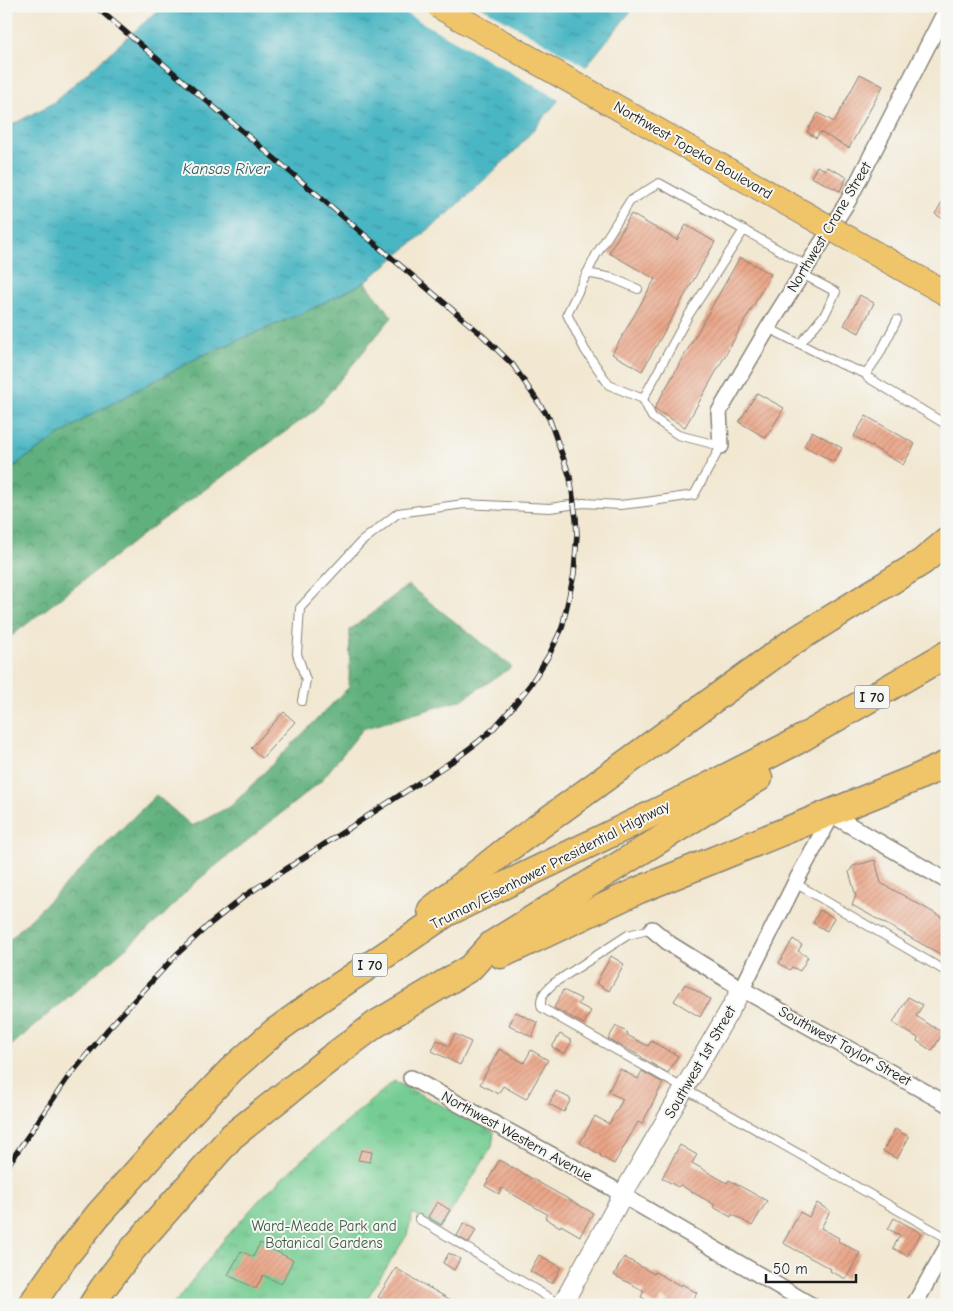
<svg xmlns="http://www.w3.org/2000/svg" width="953" height="1311" font-family="'Comic Neue',sans-serif">
  <style>
    .forest { fill: url(#forest-crowns); stroke: #3e664c }
    .park { fill: url(#park-tufts); stroke: #497458 }
    .water { fill: url(#water-ripples); stroke: #326970 }
    .pier { fill: #f2e8d2 }
    .building { fill: url(#building-hatch) }
    .lines { fill: none; stroke-linecap: round; stroke-linejoin: round }
    .service-casing { stroke: #878277; stroke-width: 10 }
    .minor-casing { stroke: #878277; stroke-width: 18 }
    .tertiary-casing { stroke: #878277; stroke-width: 21 }
    .motorway-casing { stroke: #878277; stroke-width: 29 }
    .service { stroke: #fff; stroke-width: 8 }
    .minor { stroke: #fff; stroke-width: 15 }
    .tertiary { stroke: #fff; stroke-width: 19 }
    .motorway { stroke: #f0c469; stroke-width: 26 }
    .rail-casing { stroke: #1c1c1c; stroke-width: 5.5 }
    .rail { stroke: #f6f6f2; stroke-width: 4; stroke-dasharray: 11; stroke-linecap: butt }
    .primary-bridge-casing { stroke: #878277; stroke-width: 26; stroke-linecap: butt }
    .primary-bridge { stroke: #f0c469; stroke-width: 24 }
    .labels { text-anchor: middle; dominant-baseline: central; stroke-width: 4; stroke-linejoin: round; paint-order: stroke }
    .shield { fill: #f6f6f2; stroke: #5d5d5c; stroke-width: 1 }
    .shield-label { font-size: 14px; font-weight: bold; fill: #1c1c1c }
    .street-label { font-size: 15px; fill: #1c1c1c; stroke: #f6f6f2 }
    .park-label { font-size: 15px; fill: #3c5a46; stroke: #f6f6f2 }
    .water-label { font-size: 16px; font-style: italic; fill: #2e5a5f; stroke: #f6f6f2 }
  </style>
  <defs>
    <pattern id="forest-crowns" width="20" height="18" patternUnits="userSpaceOnUse" patternTransform="scale(1.25)"><rect width="20" height="18" fill="#60b07d"/><path d="M2 6a3 3 0 1 1 6 0M12 15a3 3 0 1 1 6 0" fill="none" stroke="#4e8e66"/></pattern>
    <pattern id="park-tufts" width="24" height="20" patternUnits="userSpaceOnUse" patternTransform="scale(1.25)"><rect width="24" height="20" fill="#76cd93"/><path d="M3 7l-1-3M5 7V3M7 7l1-3M15 17l-1-3M17 17v-4M19 17l1-3" fill="none" stroke="#66af7e"/></pattern>
    <pattern id="water-ripples" width="26" height="14" patternUnits="userSpaceOnUse" patternTransform="scale(1.25)"><rect width="26" height="14" fill="#49b6c3"/><path d="M2 4q2-2 4 0t4 0M15 11q2-2 4 0t4 0" fill="none" stroke="#3c939e"/></pattern>
    <pattern id="building-hatch" width="6" height="6" patternUnits="userSpaceOnUse" patternTransform="scale(1.25)"><rect width="6" height="6" fill="#e9a385"/><path d="M-1 1l2-2M0 6l6-6M5 7l2-2" fill="none" stroke="#c78c72"/></pattern>
  </defs>
  <rect width="100%" height="100%" fill="#f6f6f2"/>
  <filter id="ink" filterUnits="userSpaceOnUse"><feTurbulence type="fractalNoise" baseFrequency=".02" numOctaves="2"/><feDisplacementMap in="SourceGraphic" scale="10" xChannelSelector="R" yChannelSelector="G"/><feConvolveMatrix kernelMatrix="1 2 1 2 8 2 1 2 1" color-interpolation-filters="sRGB"/></filter>
  <filter id="wash" filterUnits="userSpaceOnUse"><feTurbulence type="fractalNoise" baseFrequency=".0096" numOctaves="4" result="noise"/><feDisplacementMap in="SourceGraphic" scale="20" xChannelSelector="R" yChannelSelector="G"/><feGaussianBlur stdDeviation="1.12" result="paint"/><feColorMatrix in="noise" values="0 0 0 0 0 0 0 0 0 0 0 0 0 0 0 0 0 1.4 0 .05"/><feComposite in="paint" operator="in"/></filter>
  <g filter="url(#wash)">
    <rect width="100%" height="100%" fill="#f2e8d2"/>
    <g class="forest">
      <polygon points="365,282 392,317 314,411 147,531 6,640 6,471 89,416 201,356 307,311"/>
      <polygon points="408,585 512,667 461,700 363,729 320,782 193,884 163,916 6,1050 6,943 156,795 192,826 231,806 349,687 350,630"/>
    </g>
    <polygon class="park" points="394,1081 494,1132 492,1147 440,1229 413,1213 407,1235 363,1305 173,1305 223,1241 261,1198 307,1155"/>
    <polygon class="water" points="163,6 635,6 551,109 516,150 451,211 365,282 307,311 201,356 89,416 6,471 6,128 53,103"/>
    <polygon class="pier" points="393,6 480,6 588,68 561,101"/>
    <g id="blocks">
      <g class="building">
        <polygon points="860,74 883,86 849,148 820,132 816,138 807,132 818,113 834,122"/>
        <polygon points="817,166 825,170 827,167 847,177 840,191 811,177"/>
        <polygon points="947,194 947,221 935,214"/>
        <polygon points="631,214 677,240 686,225 715,242 642,371 612,354 655,279 609,253"/>
        <polygon points="740,257 771,274 685,427 654,409"/>
        <polygon points="860,295 874,303 859,333 844,325"/>
        <polygon points="757,393 784,408 766,438 739,422"/>
        <polygon points="866,416 915,444 903,465 854,436"/>
        <polygon points="812,431 842,448 834,462 804,446"/>
        <polygon points="284,712 295,722 262,758 251,748"/>
        <polygon points="875,860 881,883 947,920 947,958 852,905 856,896 849,872 853,866"/>
        <polygon points="820,910 834,918 827,931 813,923"/>
        <polygon points="793,939 802,945 798,951 808,957 800,971 792,967 790,970 779,963"/>
        <polygon points="611,956 624,964 609,991 596,983"/>
        <polygon points="685,984 710,999 700,1017 674,1001"/>
        <polygon points="563,990 581,999 578,1004 591,1011 584,1024 554,1008"/>
        <polygon points="908,997 923,1005 916,1016 943,1033 932,1051 917,1041 918,1038 893,1023"/>
        <polygon points="516,1012 538,1023 532,1037 509,1025"/>
        <polygon points="616,1026 628,1033 627,1035 648,1046 651,1041 678,1056 668,1073 642,1058 642,1057 608,1039"/>
        <polygon points="455,1034 471,1042 460,1065 432,1051 437,1040 449,1046"/>
        <polygon points="560,1034 572,1041 564,1054 552,1047"/>
        <polygon points="499,1049 524,1063 531,1050 548,1060 526,1099 503,1086 498,1094 480,1084"/>
        <polygon points="620,1069 638,1079 642,1071 663,1083 642,1124 638,1122 614,1164 600,1156 601,1155 580,1143 595,1116 609,1124 623,1099 608,1092"/>
        <polygon points="556,1091 571,1099 564,1112 549,1104"/>
        <polygon points="895,1129 909,1137 897,1159 883,1151"/>
        <polygon points="680,1145 697,1155 692,1163 727,1183 729,1180 767,1201 752,1226 732,1214 731,1217 713,1207 715,1205 680,1185 678,1187 662,1178"/>
        <polygon points="361,1150 372,1152 370,1162 358,1160"/>
        <polygon points="499,1160 593,1213 580,1236 561,1225 560,1227 545,1218 547,1214 502,1188 499,1194 485,1186"/>
        <polygon points="437,1202 450,1210 441,1225 428,1217"/>
        <polygon points="817,1203 830,1211 821,1228 839,1238 838,1241 860,1253 846,1279 830,1271 831,1269 783,1243 800,1212 809,1217"/>
        <polygon points="894,1218 921,1233 907,1256 893,1248 900,1235 888,1229"/>
        <polygon points="464,1223 476,1230 469,1243 457,1236"/>
        <polygon points="260,1243 293,1260 281,1284 263,1275 256,1289 228,1275 241,1251 253,1257"/>
        <polygon points="449,1253 460,1259 454,1270 443,1263"/>
        <polygon points="539,1255 561,1267 552,1284 530,1271"/>
        <polygon points="624,1257 654,1274 655,1272 681,1286 682,1284 697,1293 690,1305 673,1305 662,1298 658,1305 655,1305 641,1297 644,1291 614,1275"/>
        <polygon points="396,1268 410,1277 460,1305 390,1305 378,1297"/>
      </g>
    </g>
  </g>
  <g filter="url(#ink)">
    <use href="#blocks" fill-opacity="0" stroke="#878277" stroke-width="1"/>
    <g class="lines">
      <g class="service-casing">
        <g id="service">
          <polyline points="587,273 612,278 638,289"/>
          <polyline points="768,328 836,362 866,374 879,355 897,320"/>
          <polyline points="800,344 825,314 836,292 802,274"/>
          <polyline points="866,374 867,377 947,425"/>
          <polyline points="643,399 609,385 585,350 567,314 596,255 630,201 659,183 744,230"/>
          <polyline points="302,701 306,680 297,654 300,608 361,542 398,513 464,504 550,508 583,503 620,505 646,502 694,495 721,446 678,435 652,417 643,399 688,316 744,230 807,266"/>
          <polyline points="795,883 947,972"/>
          <path d="M652 929 628 935 554 983C546 990 538 997 542 1008L947 1238"/>
          <polyline points="419,1219 561,1305"/>
        </g>
      </g>
      <g class="minor-casing">
        <g id="minor">
          <polyline points="721,446 719,412 768,328 848,201 947,8"/>
          <polyline points="652,929 670,944 742,989 947,1104"/>
          <polyline points="742,989 795,883 832,815 947,881"/>
          <polyline points="411,1078 612,1188 622,1195 811,1305"/>
          <polyline points="914,1305 947,1247"/>
        </g>
      </g>
      <g class="tertiary-casing">
        <polyline id="tertiary" points="562,1305 630,1182 742,989"/>
      </g>
      <g class="motorway-casing">
        <g id="motorway">
          <polyline points="431,910 505,851 791,643 922,562 947,541"/>
          <polyline points="501,955 639,890 916,778 947,764"/>
          <polyline points="31,1305 64,1258 98,1215 177,1127 231,1070 274,1032 317,1001 447,913 685,798 797,741 947,654"/>
          <polyline points="92,1305 103,1288 132,1250 232,1136 332,1057 376,1024 470,968 492,944 759,778"/>
        </g>
      </g>
      <use href="#service" class="service"/>
      <use href="#minor" class="minor"/>
      <use href="#tertiary" class="tertiary"/>
      <use href="#motorway" class="motorway"/>
      <g class="rail-casing">
        <polyline id="rail" points="6,1168 67,1079 108,1029 177,954 211,923 246,895 454,760 478,742 493,729 511,709 530,685 549,655 562,628 574,574 577,535 576,518 570,477 549,418 513,365 481,334 95,6"/>
      </g>
      <use href="#rail" class="rail"/>
      <g class="primary-bridge-casing">
        <polyline id="primary-bridge" points="438,6 947,294"/>
      </g>
      <use href="#primary-bridge" class="primary-bridge"/>
    </g>
  </g>
  <g class="labels">
    <g class="shield">
      <rect x="854.5" y="685.5" width="35" height="23" rx="4"/>
      <rect x="352.5" y="953.5" width="35" height="23" rx="4"/>
    </g>
    <g class="shield-label">
      <text x="872" y="697">I 70</text>
      <text x="370" y="965">I 70</text>
    </g>
    <g class="street-label">
      <text transform="translate(693 150) rotate(30)">Northwest Topeka Boulevard</text>
      <text transform="translate(829 227) rotate(-59)">Northwest Crane Street</text>
      <text transform="translate(550 865) rotate(-27)">Truman/Eisenhower Presidential Highway</text>
      <text transform="translate(845 1046) rotate(29)">Southwest Taylor Street</text>
      <text transform="translate(700 1062) rotate(-60)">Southwest 1st Street</text>
      <text transform="translate(517 1136) rotate(29)">Northwest Western Avenue</text>
    </g>
    <g class="park-label">
      <text x="324" y="1226">Ward-Meade Park and<tspan x="324" dy="17">Botanical Gardens</tspan></text>
    </g>
    <g class="water-label">
      <text x="226" y="169">Kansas River</text>
    </g>
  </g>
  <rect width="953" height="1311" fill="none" stroke="#f6f6f2" stroke-width="25"/>
  <path d="M766 1274v8h90v-8" fill="none" stroke="#1c1c1c" stroke-width="2.5"/>
  <text x="773" y="1274" font-size="15" fill="#1c1c1c" stroke="#f6f6f2" stroke-width="4" paint-order="stroke">50 m</text>
</svg>
